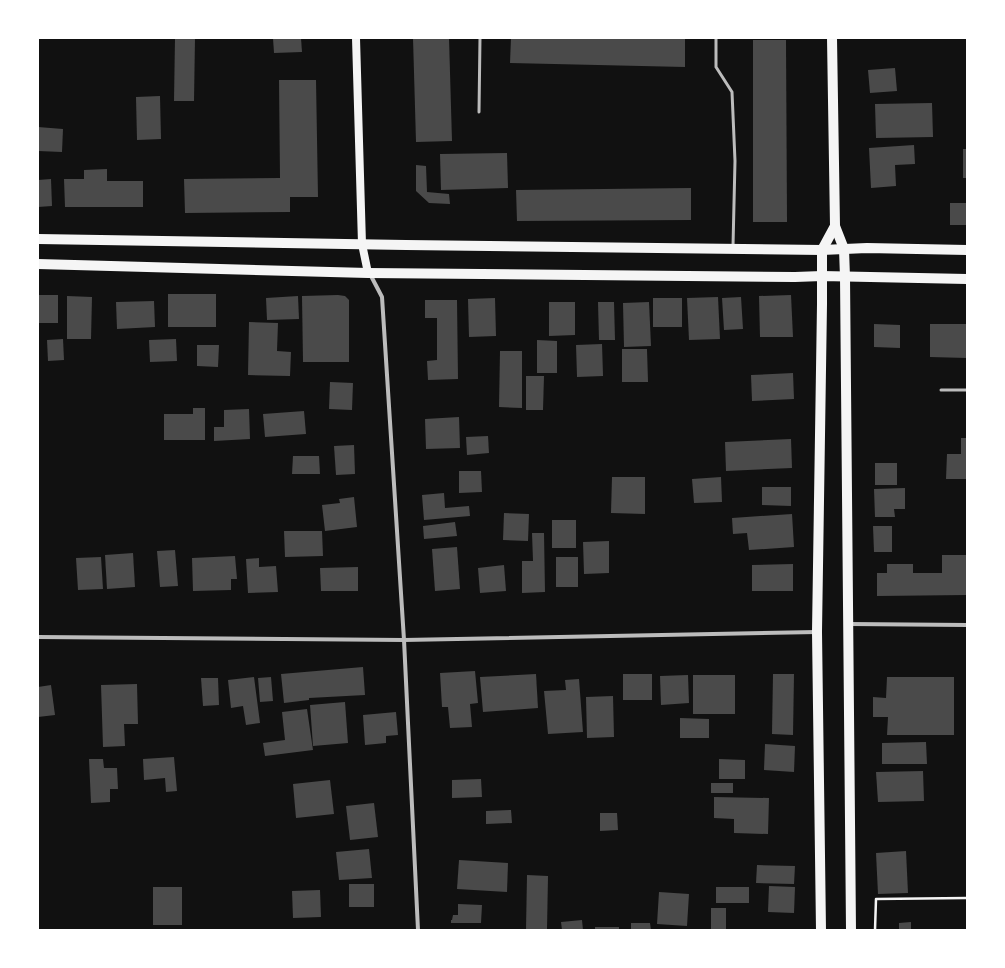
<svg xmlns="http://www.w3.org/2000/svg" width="1005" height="968" font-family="'Fira Sans',sans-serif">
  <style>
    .building { fill: #4a4a4a }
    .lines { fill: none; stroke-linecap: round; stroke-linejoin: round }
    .path { stroke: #f5f5f5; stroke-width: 2.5 }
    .service { stroke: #bcbcbc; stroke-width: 3 }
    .minor { stroke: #bcbcbc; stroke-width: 4 }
    .secondary { stroke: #f5f5f5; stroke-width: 8 }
    .primary { stroke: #f5f5f5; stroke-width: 10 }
  </style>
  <rect width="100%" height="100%" fill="#111"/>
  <g class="building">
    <polygon points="175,38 195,38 194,101 174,101"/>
    <polygon points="273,38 301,38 302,52 274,53"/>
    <polygon points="413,38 449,38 452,141 416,142"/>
    <polygon points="511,38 685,38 685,67 510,63"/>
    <polygon points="753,40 786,40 787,222 753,222"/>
    <polygon points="895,68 897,91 870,93 868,70"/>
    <polygon points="279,80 316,80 318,197 290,197 290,212 185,213 184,179 280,178"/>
    <polygon points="160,96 161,139 137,140 136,97"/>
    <polygon points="932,103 933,137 876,138 875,104"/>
    <polygon points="38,127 63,129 62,152 38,151"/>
    <polygon points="914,145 915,164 895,165 896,186 871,188 869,148"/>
    <rect x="963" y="149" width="4" height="29"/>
    <polygon points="507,153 508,188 441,190 440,154"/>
    <polygon points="416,165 426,166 427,192 449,194 450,204 429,203 416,191"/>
    <polygon points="107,169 107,181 143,181 143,207 65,207 64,179 84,179 84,170"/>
    <polygon points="51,179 52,206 38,207 38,180"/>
    <polygon points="691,188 691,220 517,221 516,190"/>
    <rect x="950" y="203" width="16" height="22"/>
    <rect x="168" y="294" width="48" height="33"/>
    <rect x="38" y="295" width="20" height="28"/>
    <polygon points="338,295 345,296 349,300 349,362 303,362 302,296"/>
    <polygon points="791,295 793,337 760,337 759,296"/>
    <polygon points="67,296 92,297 91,339 67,339"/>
    <polygon points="298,296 299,319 267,320 266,298"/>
    <polygon points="718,297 720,339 689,340 687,298"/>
    <polygon points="741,297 743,329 724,330 722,298"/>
    <polygon points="495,298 496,336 469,337 468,299"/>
    <rect x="653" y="298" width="29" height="29"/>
    <polygon points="425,300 457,300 458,379 428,380 427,361 437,360 437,318 425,318"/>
    <polygon points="154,301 155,327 117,329 116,302"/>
    <polygon points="549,302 575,302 575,335 549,336"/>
    <polygon points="598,302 614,302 615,340 599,340"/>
    <polygon points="649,302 651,346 624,347 623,303"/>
    <polygon points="249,322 278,323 277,351 291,352 290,376 248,375"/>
    <polygon points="874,324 900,325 900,348 874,347"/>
    <polygon points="930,324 967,324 967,358 930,357"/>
    <polygon points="63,339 64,360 48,361 47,340"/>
    <polygon points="176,339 177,361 150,362 149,340"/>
    <polygon points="537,340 557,341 557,373 537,373"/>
    <polygon points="602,344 603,376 577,377 576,345"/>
    <polygon points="197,345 219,345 218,367 197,366"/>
    <polygon points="622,349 647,349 648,382 622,382"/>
    <polygon points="500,351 522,351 522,408 499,407"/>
    <polygon points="793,373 794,399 752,401 751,375"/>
    <polygon points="526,376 544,376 543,410 526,410"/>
    <polygon points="330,382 353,383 352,410 329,409"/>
    <polygon points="193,408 205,408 205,440 164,440 164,414 193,414"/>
    <polygon points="249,409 250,439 214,441 214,427 224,427 224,410"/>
    <polygon points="304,411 306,434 265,437 263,414"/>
    <polygon points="459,417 460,448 426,449 425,419"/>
    <polygon points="488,436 489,453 467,455 466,437"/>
    <polygon points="961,438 967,438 967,479 946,479 947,454 961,454"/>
    <polygon points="791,439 792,468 726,471 725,442"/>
    <polygon points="354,445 355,474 336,475 334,446"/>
    <polygon points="293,456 319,456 320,474 292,474"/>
    <rect x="875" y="463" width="22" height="22"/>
    <polygon points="459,471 481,471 482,492 459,493"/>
    <polygon points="612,477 645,477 645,514 611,513"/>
    <polygon points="721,477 722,502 694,503 692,479"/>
    <polygon points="762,487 791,487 791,506 762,505"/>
    <polygon points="905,488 905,509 894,509 895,517 875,517 874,489"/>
    <polygon points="444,493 445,508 469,506 470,516 424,520 422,495"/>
    <polygon points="354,497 357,527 325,531 322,505 340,503 339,499"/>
    <polygon points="504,513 529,514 528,541 503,540"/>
    <polygon points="792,514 794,547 749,550 747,533 733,534 732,518"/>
    <rect x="552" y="520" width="24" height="28"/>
    <polygon points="455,522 457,536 424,539 423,526"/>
    <polygon points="873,526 892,526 892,552 874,552"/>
    <polygon points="284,531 322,531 323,556 285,557"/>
    <polygon points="532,533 544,533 545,592 522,593 522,561 533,561"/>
    <polygon points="609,541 609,573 584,574 583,542"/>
    <polygon points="457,547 460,589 435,591 432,549"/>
    <polygon points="175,550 178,586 160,587 157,551"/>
    <polygon points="133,553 135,587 107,589 105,555"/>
    <polygon points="942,555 967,555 967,595 877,596 877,573 887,573 887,564 913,564 913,573 942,573"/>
    <polygon points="235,556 237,579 231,579 231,590 193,591 192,558"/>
    <polygon points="101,557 103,589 78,590 76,558"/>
    <rect x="556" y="557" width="22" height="30"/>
    <polygon points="259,558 259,567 276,566 278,592 248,593 246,559"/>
    <polygon points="793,564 793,591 752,591 752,565"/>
    <polygon points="504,565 506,591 480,593 478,568"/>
    <polygon points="358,567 358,591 321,591 320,568"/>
    <polygon points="363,667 365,695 309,698 309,700 284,703 281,674"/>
    <polygon points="475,671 478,703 470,704 472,727 450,728 448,707 442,707 440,673"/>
    <polygon points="536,674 538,708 483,712 480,677"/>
    <rect x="623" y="674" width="29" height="26"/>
    <polygon points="773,674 794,674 793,735 772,734"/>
    <polygon points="688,675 689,703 661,705 660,676"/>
    <rect x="693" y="675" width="42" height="39"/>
    <polygon points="254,677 260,723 246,725 243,706 231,708 228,680"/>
    <polygon points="271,677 273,701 260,702 258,678"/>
    <polygon points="887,677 954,677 954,735 887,735 888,717 873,717 873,697 886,698"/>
    <polygon points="201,678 218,678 219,705 203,706"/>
    <polygon points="579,679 583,732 548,734 544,691 566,690 565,680"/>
    <polygon points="137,684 138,724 124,724 125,746 103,747 101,685"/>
    <polygon points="51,685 55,715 38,717 38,687"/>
    <polygon points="613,696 614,737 587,738 586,697"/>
    <polygon points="345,702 348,743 313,746 310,705"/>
    <polygon points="307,709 313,750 265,756 263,743 285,740 282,712"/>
    <polygon points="396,712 398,735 386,736 386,743 365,745 363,715"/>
    <polygon points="680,718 709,719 709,738 680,738"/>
    <polygon points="926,742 927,764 882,764 882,743"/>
    <polygon points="765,744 795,746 794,772 764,770"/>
    <polygon points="174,757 177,791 166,792 165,778 144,780 143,759"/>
    <polygon points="89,759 103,759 104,768 117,768 118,789 110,789 110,802 91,803"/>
    <polygon points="719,759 745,760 745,779 719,779"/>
    <polygon points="923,771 924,801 878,802 876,772"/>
    <polygon points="481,779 482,797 452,798 452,780"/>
    <polygon points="330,780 334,814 296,818 293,784"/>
    <rect x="711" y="783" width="22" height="10"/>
    <polygon points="714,797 769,798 768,834 734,833 734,819 714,818"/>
    <polygon points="374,803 378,837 350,840 346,806"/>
    <polygon points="511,810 512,823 486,824 486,811"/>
    <polygon points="600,813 617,813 618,830 600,831"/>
    <polygon points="369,849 372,878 339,880 336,852"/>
    <polygon points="906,851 908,893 878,894 876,853"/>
    <polygon points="459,860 508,863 507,892 457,889"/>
    <polygon points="757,865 795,866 794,884 756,883"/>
    <polygon points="527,875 548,876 547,930 526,930"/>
    <rect x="349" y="884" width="25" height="23"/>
    <polygon points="769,886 795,887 794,913 768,912"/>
    <rect x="153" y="887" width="29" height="38"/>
    <rect x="716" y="887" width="33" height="16"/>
    <polygon points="320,890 321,917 293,918 292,891"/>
    <polygon points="659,892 689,894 687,926 657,924"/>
    <polygon points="458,904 482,905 481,923 451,923 451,920 452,920 453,915 458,915"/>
    <rect x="711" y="908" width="15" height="22"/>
    <polygon points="582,920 583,930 562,930 561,922"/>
    <polygon points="911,922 911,930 899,930 899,923"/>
    <polygon points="631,923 650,923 651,930 631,930"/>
    <rect x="595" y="927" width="24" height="3"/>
  </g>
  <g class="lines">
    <polyline class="path" points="875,930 876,899 967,898"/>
    <g class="service">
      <polyline points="716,38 716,67 732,92 735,161 733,246"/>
      <polyline points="479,112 480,38"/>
      <polyline points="941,390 967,390"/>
    </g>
    <g class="minor">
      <polyline points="370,274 382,297 404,640 418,930"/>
      <polyline points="849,624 967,625"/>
      <polyline points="38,637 404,640 817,632"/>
    </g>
    <polyline class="secondary" points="356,38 362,244 368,273"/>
    <g class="primary">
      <polyline points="832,38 835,226 844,249 845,277 851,930"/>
      <polyline points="38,239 406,245 822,250 867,248 967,250"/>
      <polyline points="38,264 368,273 795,277 822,276 967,279"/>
      <polyline points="821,930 817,632 822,304 822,250 835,226"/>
    </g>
  </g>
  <rect width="1005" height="968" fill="none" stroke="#ffffff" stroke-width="78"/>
</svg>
